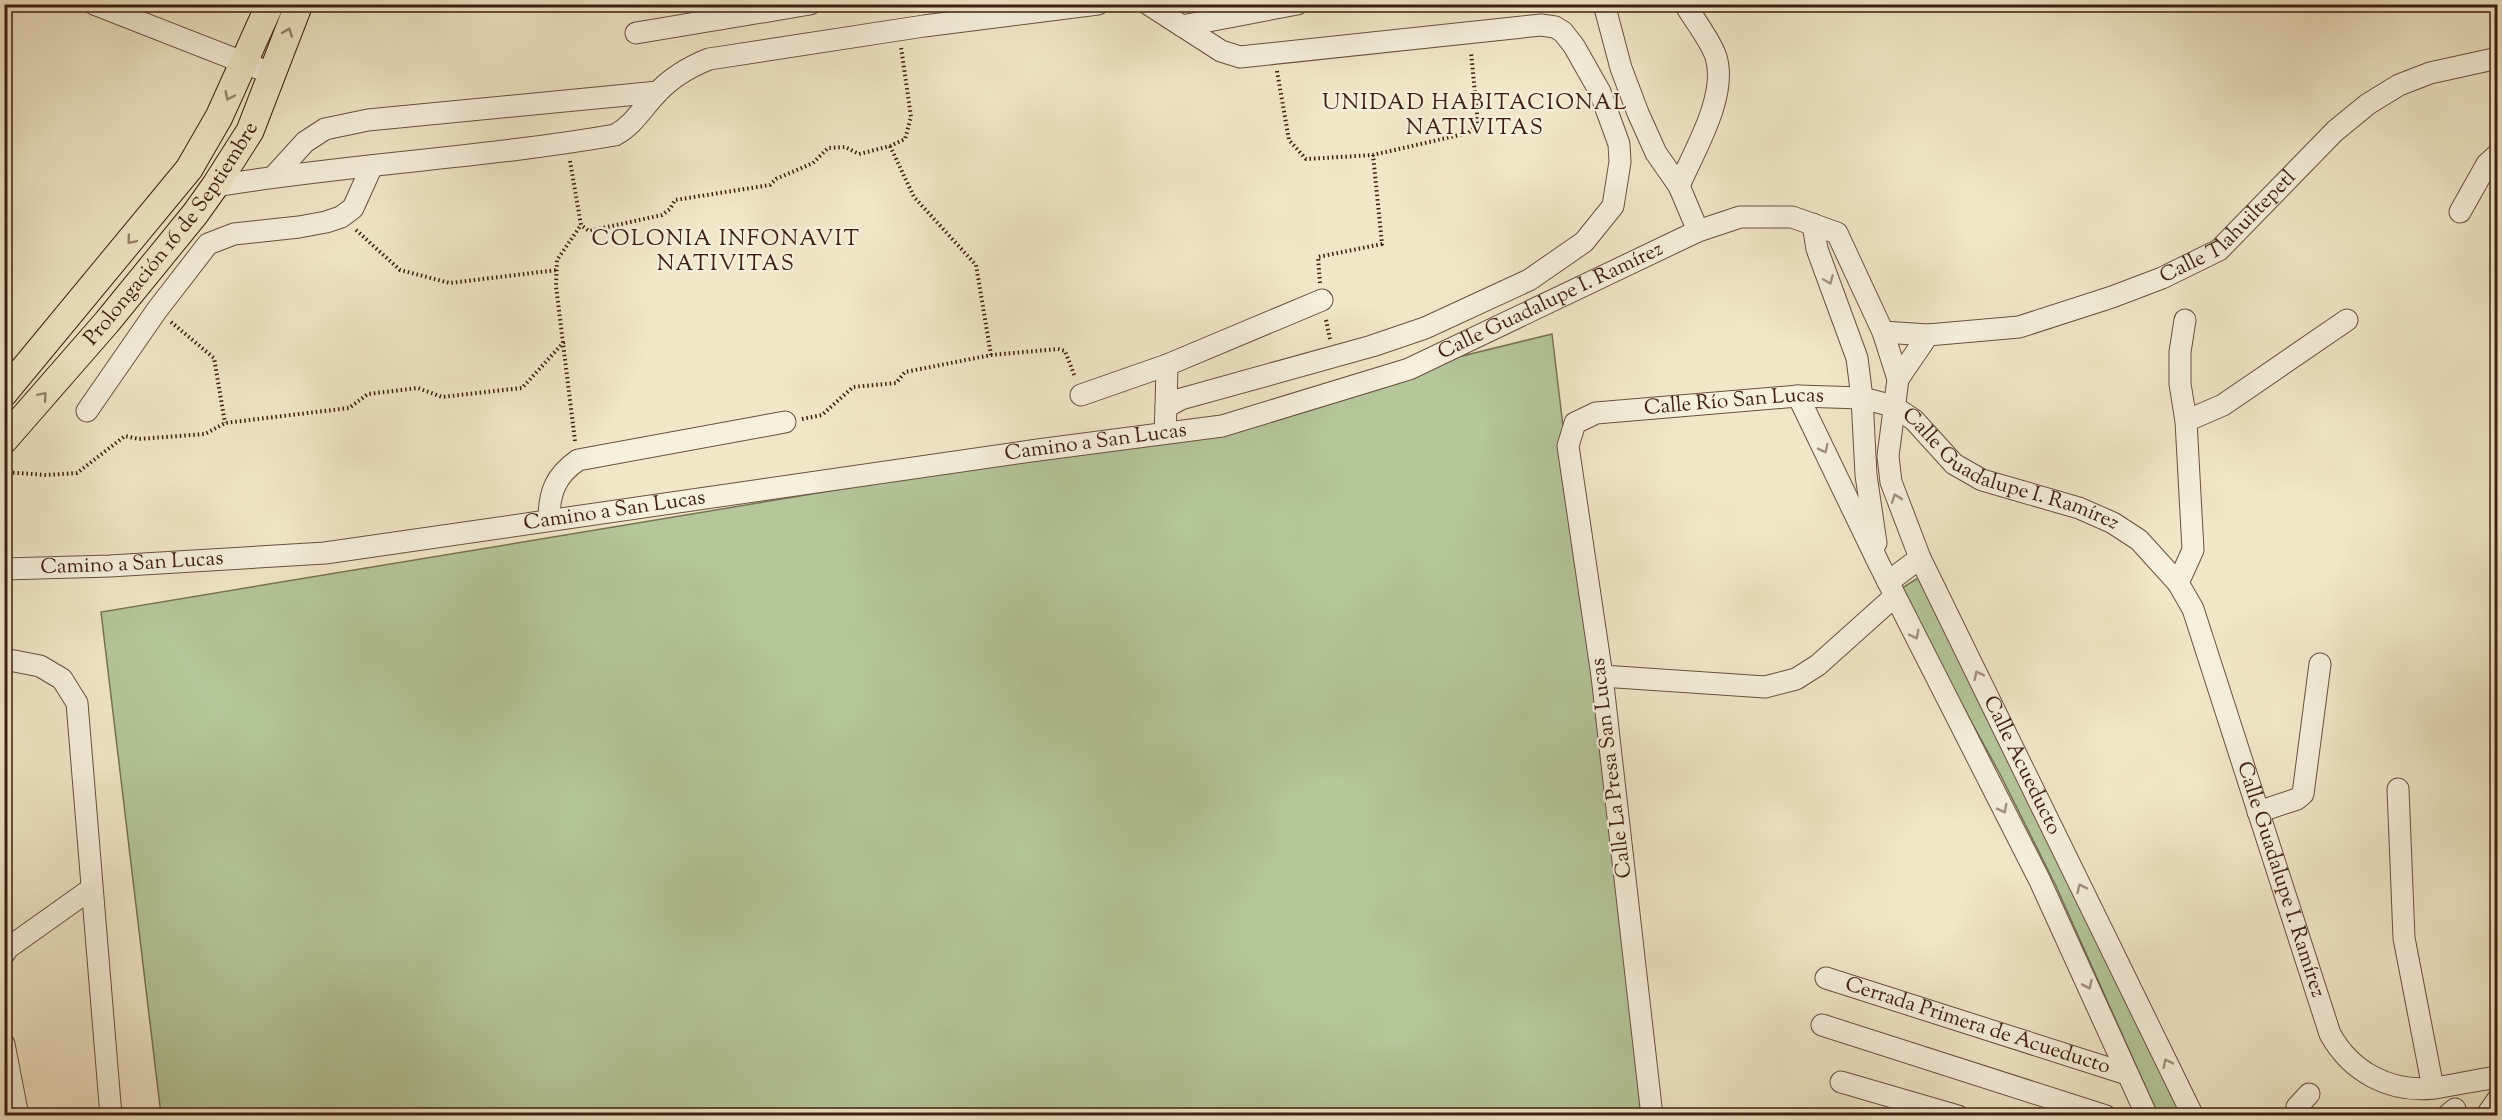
<svg xmlns="http://www.w3.org/2000/svg" width="2502" height="1120" font-family="'Sorts Mill Goudy',serif">
  <style>
    .green { fill: #b4c69a; stroke: #787255; stroke-width: 1.5 }
    .lines { fill: none; stroke-linecap: round; stroke-linejoin: round }
    .minor-casing { stroke: #6a503e; stroke-width: 23 }
    .major-casing { stroke: #3d1e10; stroke-width: 29 }
    .path { stroke: #3d1e10; stroke-width: 4; stroke-dasharray: 1.5 3; stroke-linecap: butt }
    .minor { stroke: #f6efdb; stroke-width: 21 }
    .major { stroke: #f1e6c7; stroke-width: 27 }
    .oneway { stroke: #97826c }
    .oneway2 { stroke: #a39180 }
    .labels { text-anchor: middle; dominant-baseline: central; stroke-width: 4.5; stroke-linejoin: round; paint-order: stroke }
    .street-label { font-size: 21px; fill: #3d1e10; stroke: #f6efdb }
    .neighbourhood-label { font-size: 22px; letter-spacing: 1.5px; fill: #3d1e10; stroke: #f6efdb }
  </style>
  <rect width="100%" height="100%" fill="#f1e6c7"/>
  <filter id="stains"><feTurbulence type="fractalNoise" baseFrequency=".00333" numOctaves="4"/><feColorMatrix values="0 0 0 0 .2 0 0 0 0 .09 0 0 0 0 .02 0 0 0 .5 -.17"/></filter>
  <radialGradient id="worn" r=".72"><stop offset=".6" stop-color="#630" stop-opacity="0"/><stop offset="1" stop-color="#630" stop-opacity=".3"/></radialGradient>
  <g class="green">
    <polygon points="1552,334 1645,1115 161,1115 101,612 1222,426 1409,369"/>
    <polygon points="1924,574 2186,1115 2158,1115 2056,886 2000,774 1899,590"/>
  </g>
  <g class="lines">
    <g class="minor-casing">
      <g id="minor">
        <polyline points="94,4 273,74"/>
        <polyline points="1148,4 1221,51 1240,57 1541,25 1555,27 1563,32 1574,46 1600,92 1619,144 1620,162 1613,206 1584,242 1529,280 1425,328 1372,346 1181,399 1166,407 1165,433"/>
        <polyline points="1604,4 1621,68 1638,113 1656,153 1679,186 1698,231"/>
        <polyline points="1182,26 1297,4"/>
        <polyline points="636,33 810,4"/>
        <polyline points="274,176 305,142 325,129 368,120 658,92"/>
        <path d="M215 186C348 164 483 158 615 135 634 125 643 107 658 92 673 76 689 67 709 59L924 26 1098 4"/>
        <path d="M1679 186C1694 151 1728 96 1716 57 1711 41 1694 20 1685 4"/>
        <polyline points="2460,212 2487,164 2498,154"/>
        <polyline points="1813,224 1817,249 1857,358 1862,398 1866,475 1876,543"/>
        <path id="s1" d="M1883 332 1928 335 2019 327 2112 297 2162 278 2219 250 2335 131 2368 104 2399 85 2430 73 2498 58"/>
        <polyline points="1898,379 1928,335"/>
        <polyline points="1081,395 1167,365 1322,300"/>
        <polyline points="1798,396 1879,564 2040,881 2147,1116"/>
        <polyline points="1166,407 1167,365"/>
        <polyline points="87,411 157,310 208,244 234,234 299,227 326,222 341,217 353,208 372,166"/>
        <polyline points="2186,421 2223,405 2347,320"/>
        <path d="M549 520C549 493 555 476 578 460L785 422"/>
        <path id="s2" d="M4 569 110 566 325 553 1038 450 1222 426 1409 369 1698 231 1740 217H1792L1837 233 1883 332 1898 379 1888 456 1891 482 1920 558 2193 1116"/>
        <polyline points="1888,582 1920,558"/>
        <polyline points="2178,583 2193,550 2186,421 2180,384 2180,352 2185,320"/>
        <polyline points="4,659 40,666 62,679 77,703 111,1116"/>
        <polyline points="1602,676 1765,687 1796,679 1818,665 1895,596"/>
        <polyline points="2398,789 2404,938 2433,1088"/>
        <polyline points="2258,812 2297,799 2303,794 2320,664"/>
        <polyline points="4,954 8,948 91,889"/>
        <path id="s3" d="M1826 978 2127 1074"/>
        <polyline points="1822,1025 2106,1116"/>
        <polyline points="4,1044 18,1116"/>
        <polyline points="1841,1082 1958,1116"/>
        <path id="s4" d="M1652 1116 1602 676 1568 446 1575 423 1596 413 1798 396 1862 398 1893 406 1914 420 1954 464 1982 480 2079 508 2113 523 2139 540 2178 583 2193 609 2330 1034C2351 1072 2390 1093 2434 1088 2455 1085 2476 1080 2498 1077"/>
        <polyline points="2296,1116 2297,1107 2309,1094"/>
        <polyline points="2447,1116 2455,1109"/>
        <polyline points="2486,1116 2498,1099"/>
      </g>
    </g>
    <g class="major-casing">
      <g id="major">
        <polyline points="4,393 189,169 219,117 270,4"/>
        <path id="s5" d="M4 440 107 322 195 214 215 186 250 131 299 4"/>
      </g>
    </g>
    <g class="path">
      <polyline points="1277,71 1289,140 1306,159 1373,155 1468,133 1478,124 1471,52"/>
      <polyline points="890,146 914,197 976,265 991,355"/>
      <polyline points="570,161 581,225 589,231 662,215 670,209 675,200 770,185 776,179 813,163 828,148 845,147 859,154 890,146 905,139 911,117 901,47"/>
      <polyline points="356,230 400,270 450,283 557,270"/>
      <polyline points="1320,283 1318,257 1382,244 1373,155"/>
      <polyline points="1326,320 1330,339"/>
      <polyline points="171,322 214,358 225,423"/>
      <polyline points="802,419 822,415 853,387 896,383 905,372 991,355 1058,349 1065,351 1075,377"/>
      <polyline points="575,441 556,286 557,260 581,225"/>
      <polyline points="4,472 46,475 77,473 125,436 139,439 205,434 225,423 349,408 368,394 418,388 442,397 522,388 564,342"/>
    </g>
    <use href="#minor" class="minor"/>
    <use href="#major" class="major"/>
  </g>
  <defs><path id="oneway-chevron" d="M-2-3.5L2.5 0L-2 3.5" fill="none" stroke-width="1.6" stroke-linecap="round" stroke-linejoin="round" transform="scale(1.5)"/></defs>
  <g class="oneway">
    <use href="#oneway-chevron" transform="translate(288 32) rotate(-70)"/>
    <use href="#oneway-chevron" transform="translate(229 96) rotate(115)"/>
    <use href="#oneway-chevron" transform="translate(131 240) rotate(130)"/>
    <use href="#oneway-chevron" transform="translate(43 396) rotate(-49)"/>
  </g>
  <g class="oneway2">
    <use href="#oneway-chevron" transform="translate(1829 280) rotate(68)"/>
    <use href="#oneway-chevron" transform="translate(1824 449) rotate(64)"/>
    <use href="#oneway-chevron" transform="translate(1896 498) rotate(-109)"/>
    <use href="#oneway-chevron" transform="translate(1915 635) rotate(63)"/>
    <use href="#oneway-chevron" transform="translate(1978 675) rotate(-116)"/>
    <use href="#oneway-chevron" transform="translate(2003 809) rotate(63)"/>
    <use href="#oneway-chevron" transform="translate(2081 888) rotate(-116)"/>
    <use href="#oneway-chevron" transform="translate(2088 985) rotate(66)"/>
    <use href="#oneway-chevron" transform="translate(2167 1063) rotate(-116)"/>
  </g>
  <g class="labels">
    <g class="street-label">
      <text stroke="none"><textPath href="#s1" startOffset="372">Calle Tlahuiltepetl</textPath></text>
      <text stroke="none"><textPath href="#s5" startOffset="266">Prolongación 16 de Septiembre</textPath></text>
      <text stroke="none"><textPath href="#s2" startOffset="1580">Calle Guadalupe I. Ramírez</textPath></text>
      <text stroke="none"><textPath href="#s4" startOffset="861">Calle Río San Lucas</textPath></text>
      <text stroke="none"><textPath href="#s2" startOffset="1100">Camino a San Lucas</textPath></text>
      <text stroke="none"><textPath href="#s4" startOffset="1158">Calle Guadalupe I. Ramírez</textPath></text>
      <text stroke="none"><textPath href="#s2" startOffset="614">Camino a San Lucas</textPath></text>
      <text stroke="none"><textPath href="#s2" startOffset="128">Camino a San Lucas</textPath></text>
      <text stroke="none"><textPath href="#s2" startOffset="2462">Calle Acueducto</textPath></text>
      <text transform="translate(1612 768) rotate(-97)">Calle La Presa San Lucas</text>
      <text stroke="none"><textPath href="#s4" startOffset="1680">Calle Guadalupe I. Ramírez</textPath></text>
      <text stroke="none"><textPath href="#s3" startOffset="159">Cerrada Primera de Acueducto</textPath></text>
    </g>
    <g class="neighbourhood-label">
      <text x="1475" y="104">UNIDAD HABITACIONAL<tspan x="1475" dy="25">NATIVITAS</tspan></text>
      <text x="726" y="240">COLONIA INFONAVIT<tspan x="726" dy="25">NATIVITAS</tspan></text>
    </g>
  </g>
  <rect width="2502" height="1120" fill="none" stroke="#f1e6c7" stroke-width="24"/>
  <rect x="6" y="6" width="2490" height="1108" fill="none" stroke="#3d1e10" stroke-width="3"/>
  <rect x="12" y="12" width="2478" height="1096" fill="none" stroke="#3d1e10" stroke-width="1.5"/>
  <rect width="100%" height="100%" filter="url(#stains)"/>
  <rect width="100%" height="100%" fill="url(#worn)"/>
</svg>
